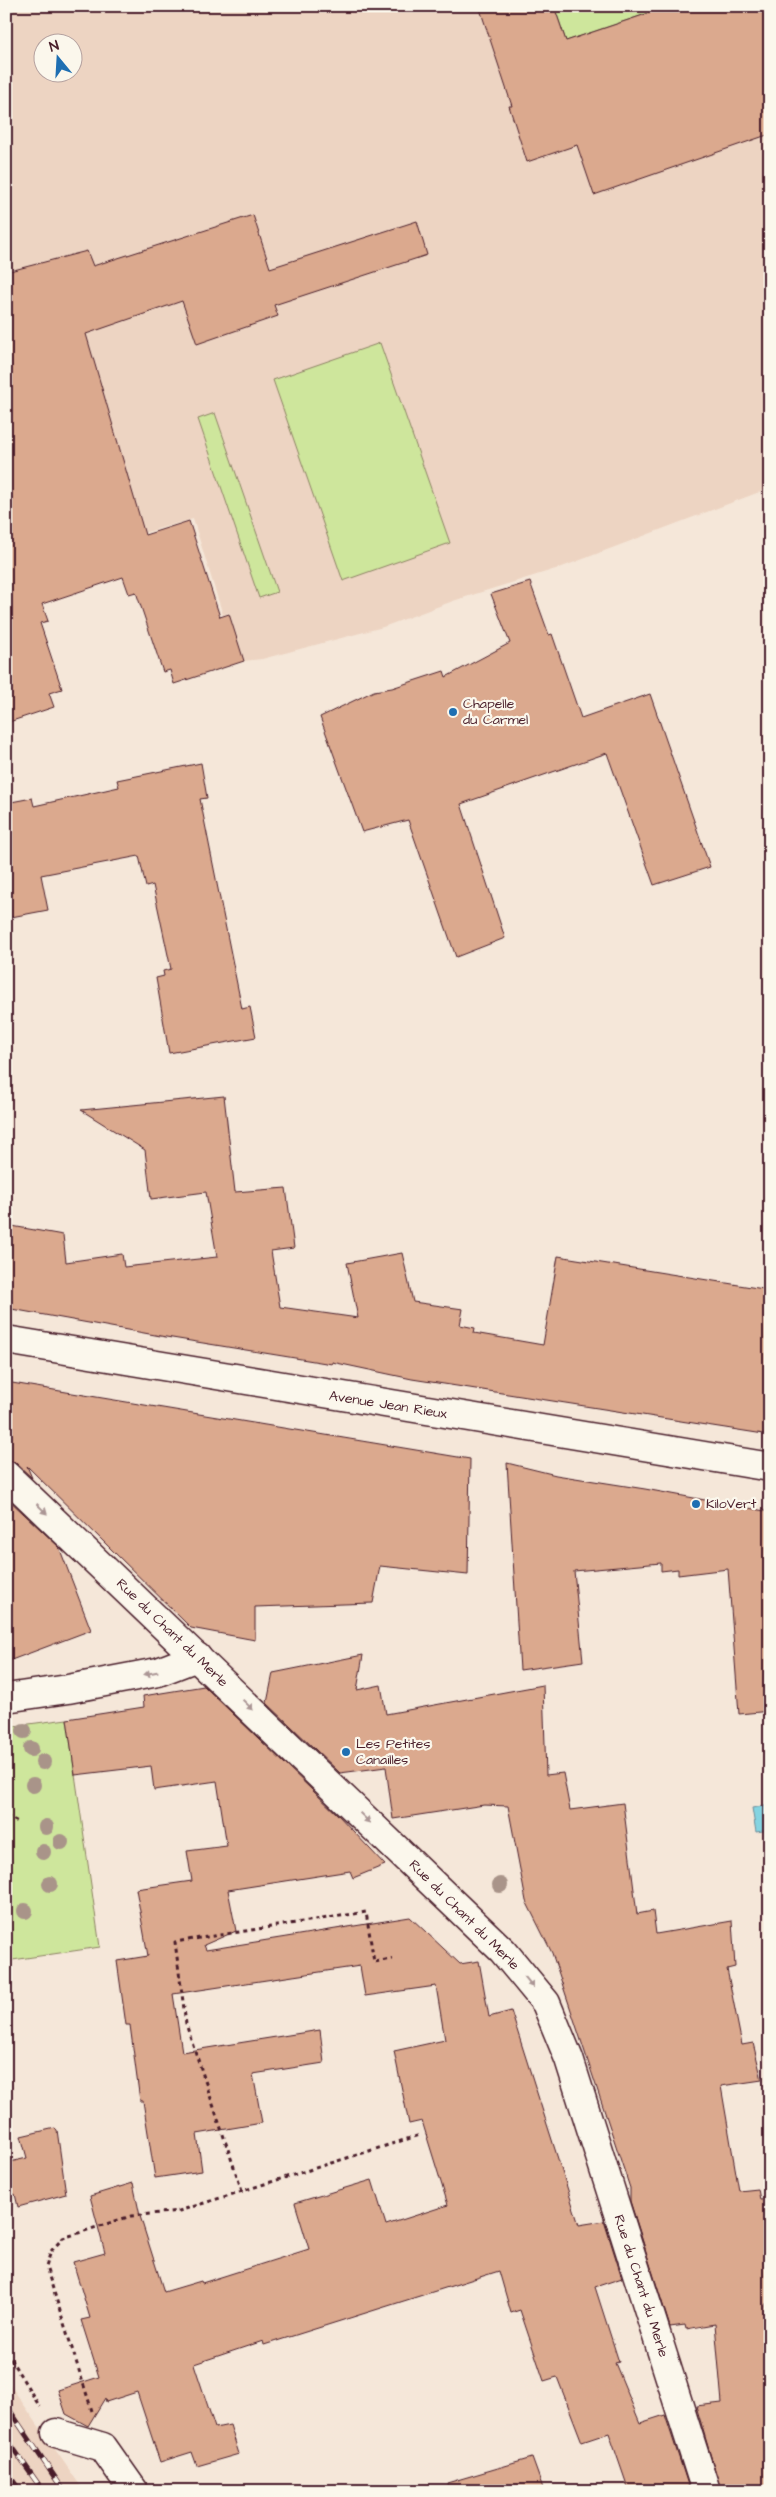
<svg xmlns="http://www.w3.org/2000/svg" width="776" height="2497" font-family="'Architects Daughter',sans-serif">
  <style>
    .built { fill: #edd4c2; fill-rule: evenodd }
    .green { fill: #cee69c; stroke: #8c8264 }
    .water { fill: #85d4e1; stroke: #6d8c98 }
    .building { fill: #dba98e; stroke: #4a1f2b }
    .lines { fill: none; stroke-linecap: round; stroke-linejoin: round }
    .minor-casing { stroke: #4a1f2b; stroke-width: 31 }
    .major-casing { stroke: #4a1f2b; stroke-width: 31 }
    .path { stroke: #4a1f2b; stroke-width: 3; stroke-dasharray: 4 4; stroke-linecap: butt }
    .minor { stroke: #fbf7ec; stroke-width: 28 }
    .major { stroke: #fbf7ec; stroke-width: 28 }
    .rail-casing { stroke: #4a1f2b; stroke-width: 5.5 }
    .rail { stroke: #fbf7ec; stroke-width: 4; stroke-dasharray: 11; stroke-linecap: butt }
    .tree { fill: #a99489 }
    .oneway { fill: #ab9695 }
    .poi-dot { fill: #1f6fb2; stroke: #fbf7ec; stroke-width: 2 }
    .labels { text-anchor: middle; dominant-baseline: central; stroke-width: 4.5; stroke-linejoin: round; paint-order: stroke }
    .poi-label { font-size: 14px; fill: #4a1f2b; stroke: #fbf7ec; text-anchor: start }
    .street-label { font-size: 14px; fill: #4a1f2b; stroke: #fbf7ec }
  </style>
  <rect width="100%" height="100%" fill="#f5e7d9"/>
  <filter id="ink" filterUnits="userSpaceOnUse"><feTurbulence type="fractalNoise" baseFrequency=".02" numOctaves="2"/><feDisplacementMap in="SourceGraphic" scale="10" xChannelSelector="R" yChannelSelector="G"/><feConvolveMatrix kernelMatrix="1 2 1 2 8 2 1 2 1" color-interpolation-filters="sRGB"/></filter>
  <g filter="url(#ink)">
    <g class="built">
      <path d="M6 6H770V488L562 567 453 601 383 627 262 659 243 661 229 613 223 615 193 519 6 572ZM42 42H72V72H42Z"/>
      <polygon points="6,2379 84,2491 6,2491"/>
    </g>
    <g class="green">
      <polygon points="554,6 647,6 649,13 566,41"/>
      <polygon points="380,343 450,543 343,581 273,380"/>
      <polygon points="215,413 277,592 259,598 198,419"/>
      <polygon points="67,1719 100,1947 6,1961 6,1727"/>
    </g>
    <polygon class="water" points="770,1805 770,1830 756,1832 752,1808"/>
    <g class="building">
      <polygon points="479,6 554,6 566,41 649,13 647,6 770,6 770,134 594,195 577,145 527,162 509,106 512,106"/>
      <polygon points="253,215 270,268 417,221 427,255 274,305 278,316 197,344 182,301 86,334 145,535 189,521 220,617 229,614 244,661 174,684 170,670 163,672 136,592 129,594 123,577 42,604 48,621 40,623 62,689 49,693 54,707 6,723 6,272 87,251 93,266"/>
      <polygon points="530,582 549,635 552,634 581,718 650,694 710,867 654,885 607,753 461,804 505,938 456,957 408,820 362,832 320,717 374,691 392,688 444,671 446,677 510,643 491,594"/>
      <polygon points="201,763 207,798 200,799 242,1009 250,1007 256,1037 169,1053 156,978 164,976 163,971 171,969 153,885 146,887 139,856 41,875 48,910 6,918 6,803 32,798 34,806 119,787 117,780"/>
      <polygon points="224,1096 235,1192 286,1188 294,1248 271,1251 280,1307 358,1318 347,1263 402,1253 413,1302 463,1309 460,1325 475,1328 474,1333 543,1345 558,1256 770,1290 770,1435 412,1379 332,1362 332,1364 166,1337 6,1308 6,1225 63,1235 66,1262 122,1254 124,1267 217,1257 206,1192 151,1199 145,1150 81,1110"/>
      <polygon points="6,1382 470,1459 468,1575 380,1566 373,1603 255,1607 255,1640 191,1628 27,1466 32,1478 16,1463 6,1460"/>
      <polygon points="507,1463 556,1475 645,1489 770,1512 770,1711 739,1714 728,1569 678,1575 678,1569 661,1571 661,1563 574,1571 583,1661 520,1670"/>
      <polygon points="6,1497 59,1547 91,1630 6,1662"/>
      <polygon points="363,1655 357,1690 381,1685 386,1714 543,1685 546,1775 563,1773 570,1810 623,1803 637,1914 653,1911 656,1934 732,1921 735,1967 727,1969 742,2045 753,2043 762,2080 721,2086 739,2191 758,2189 760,2200 770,2199 770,2304 765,2304 770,2358 770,2491 721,2491 696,2406 722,2403 715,2324 686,2329 685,2325 670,2327 630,2201 630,2188 552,1953 526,1901 508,1806 484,1805 393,1819 386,1767 340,1773 267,1703 273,1673"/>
      <polygon points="204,1686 338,1815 385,1865 353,1878 350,1871 228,1890 236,1931 204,1945 206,1950 410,1917 460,1964 479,1961 489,2017 511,2011 579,2225 604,2221 622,2278 595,2287 619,2362 615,2363 640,2423 665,2415 690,2491 629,2491 609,2433 582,2442 557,2377 544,2381 520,2310 511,2313 499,2271 264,2345 263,2341 194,2364 215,2428 230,2425 239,2454 197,2466 192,2452 160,2462 137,2392 106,2402 105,2398 88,2426 66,2414 58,2390 99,2377 81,2320 90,2318 73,2262 105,2253 90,2196 133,2183 140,2216 164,2292 201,2281 202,2283 309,2249 295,2203 372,2180 386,2225 448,2205 422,2121 409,2124 394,2051 445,2040 436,1986 365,1996 360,1966 173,1994 182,2052 320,2030 324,2063 253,2074 262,2123 197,2134 202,2171 155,2178 143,2101 140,2101 130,2025 126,2025 117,1961 148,1956 136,1889 192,1881 187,1851 227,1846 217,1781 154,1790 151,1766 75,1775 67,1719 144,1707 143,1696"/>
      <polygon points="55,2128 57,2130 66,2194 18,2207 15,2194 6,2196 6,2163 27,2158 21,2136"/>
      <polygon points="532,2458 544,2491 448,2491 447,2483"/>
    </g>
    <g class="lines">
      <g class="minor-casing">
        <g id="minor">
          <polyline points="6,1475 503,1951 546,2003 569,2059 706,2491"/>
          <polyline points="6,1698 68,1689 158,1672 197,1657"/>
          <polyline points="56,2433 103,2447 134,2491"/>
        </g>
      </g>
      <g class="major-casing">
        <polyline id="major" points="6,1340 770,1467"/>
      </g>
      <g class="path">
        <polyline points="6,1816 20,1823"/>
        <polyline points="242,2191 186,2024 175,1942 366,1912 374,1962 392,1959"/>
        <polyline points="6,2352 40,2407"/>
        <polyline points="92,2411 46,2267 51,2251 63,2238 131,2216 179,2211 420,2135"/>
      </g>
      <use href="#minor" class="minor"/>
      <use href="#major" class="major"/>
      <g class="rail-casing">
        <g id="rail">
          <polyline points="6,2405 64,2491"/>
          <polyline points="6,2438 43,2491"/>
          <polyline points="6,2471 20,2491"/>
        </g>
      </g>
      <use href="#rail" class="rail"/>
    </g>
    <g class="tree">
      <circle cx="24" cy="1731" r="8"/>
      <circle cx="31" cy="1749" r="8"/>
      <circle cx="43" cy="1762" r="8"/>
      <circle cx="33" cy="1785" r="8"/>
      <circle cx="46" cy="1827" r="8"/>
      <circle cx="61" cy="1842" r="8"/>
      <circle cx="43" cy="1852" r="8"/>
      <circle cx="50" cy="1884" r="8"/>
      <circle cx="500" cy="1885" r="8"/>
      <circle cx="25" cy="1911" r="8"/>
    </g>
    <defs><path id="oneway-solid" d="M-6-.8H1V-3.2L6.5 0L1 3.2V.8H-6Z" transform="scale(1.25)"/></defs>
    <g class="oneway">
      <use href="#oneway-solid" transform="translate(42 1509) rotate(44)"/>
      <use href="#oneway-solid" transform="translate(151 1673) rotate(168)"/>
      <use href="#oneway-solid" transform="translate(248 1705) rotate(44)"/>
      <use href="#oneway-solid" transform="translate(365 1818) rotate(44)"/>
      <use href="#oneway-solid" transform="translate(529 1982) rotate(51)"/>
    </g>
  </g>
  <g class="poi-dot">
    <circle cx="453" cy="712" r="5"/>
    <circle cx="696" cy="1504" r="5"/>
    <circle cx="346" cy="1752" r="5"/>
  </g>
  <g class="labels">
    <g class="poi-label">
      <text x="463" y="704">Chapelle<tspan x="463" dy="16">du Carmel</tspan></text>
      <text x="706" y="1504">KiloVert</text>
      <text x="356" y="1744">Les Petites<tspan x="356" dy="16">Canailles</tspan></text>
    </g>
    <g class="street-label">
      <text transform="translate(388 1405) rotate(9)">Avenue Jean Rieux</text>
      <text transform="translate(172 1633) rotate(44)">Rue du Chant du Merle</text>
      <text transform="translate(464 1915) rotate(45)">Rue du Chant du Merle</text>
      <text transform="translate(641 2286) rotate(72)">Rue du Chant du Merle</text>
    </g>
  </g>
  <rect width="776" height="2497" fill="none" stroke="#fbf7ec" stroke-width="25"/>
  <rect x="12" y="12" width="751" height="2472" fill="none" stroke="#4a1f2b" stroke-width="2" filter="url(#ink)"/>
  <g transform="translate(58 58) rotate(342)"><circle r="24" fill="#fbf7ec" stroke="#b4a19f"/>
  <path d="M0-4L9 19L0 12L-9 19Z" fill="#1f6fb2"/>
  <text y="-8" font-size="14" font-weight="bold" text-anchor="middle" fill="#4a1f2b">N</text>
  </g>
</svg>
